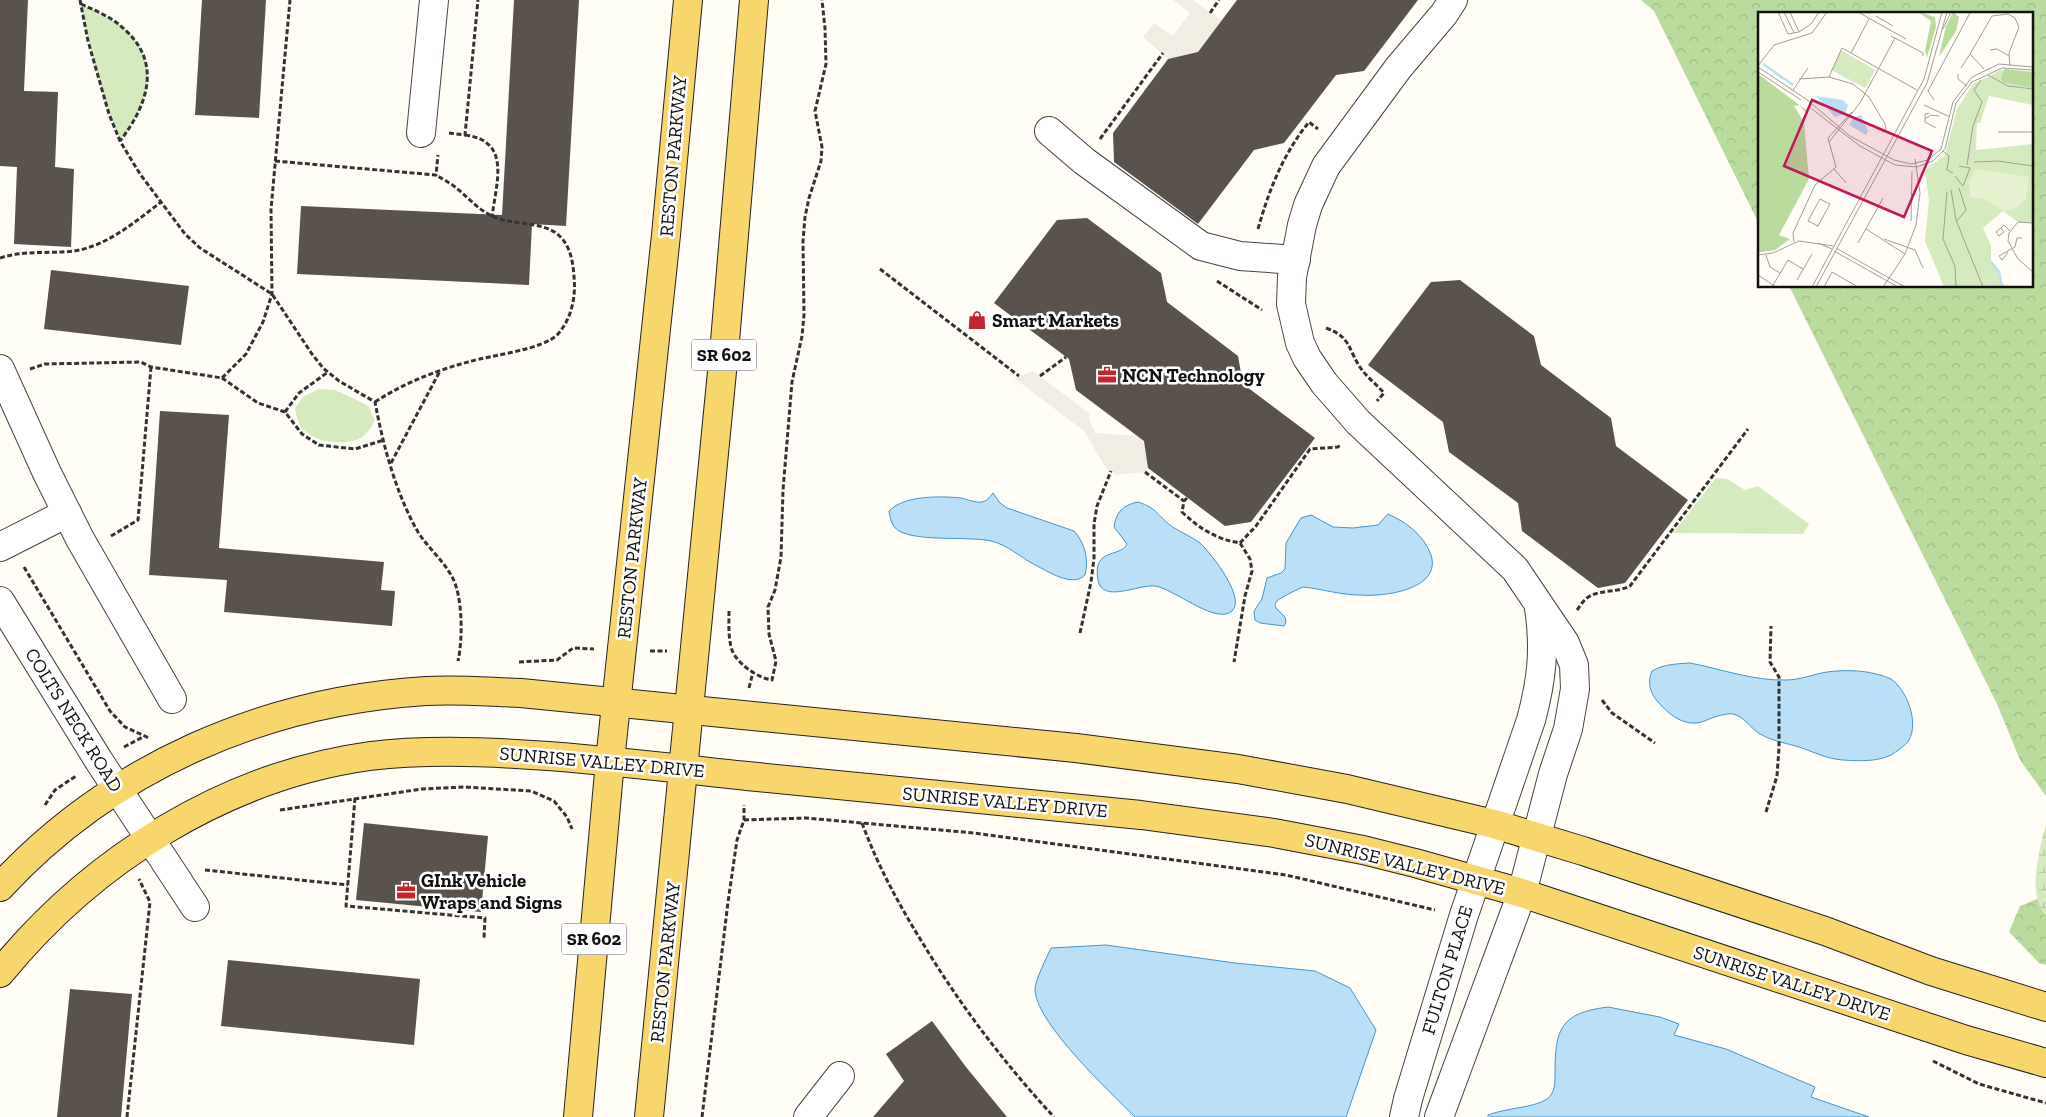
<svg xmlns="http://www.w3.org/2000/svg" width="2046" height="1117" font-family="'Zilla Slab',serif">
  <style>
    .green { fill: #d5ebbd }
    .forest { fill: url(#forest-crowns) }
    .wetland { fill: url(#wetland-marsh) }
    .plaza { fill: #f1ede2 }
    .water { fill: #b9e0f7; stroke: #3f96cf }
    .building { fill: #5a524d }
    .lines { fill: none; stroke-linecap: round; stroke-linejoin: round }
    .minor-casing { stroke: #444; stroke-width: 30 }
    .major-casing { stroke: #222; stroke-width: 30 }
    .path { stroke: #333; stroke-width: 3; stroke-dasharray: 5 2.5; stroke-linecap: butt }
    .minor { stroke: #fff; stroke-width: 28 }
    .major { stroke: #f9d66b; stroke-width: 28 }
    .labels { text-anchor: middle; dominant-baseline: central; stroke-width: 5; stroke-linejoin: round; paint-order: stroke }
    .shield { fill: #fff; stroke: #585858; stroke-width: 1 }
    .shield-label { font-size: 18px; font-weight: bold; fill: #111 }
    .street-label { font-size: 19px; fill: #111; stroke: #fff }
    .poi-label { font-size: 19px; font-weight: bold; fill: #111; stroke: #fff; text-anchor: start }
    .inset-river { fill: none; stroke: #b9e0f7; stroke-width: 2.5 }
    .inset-road { fill: none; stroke: #a09f9a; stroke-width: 1 }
    .view { fill: #c2185b; fill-opacity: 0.15; stroke: #c2185b; stroke-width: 2.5 }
    .inset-edge { fill: none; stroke: #111; stroke-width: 2.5 }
  </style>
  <defs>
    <pattern id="forest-crowns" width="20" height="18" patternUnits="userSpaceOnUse" patternTransform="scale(1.25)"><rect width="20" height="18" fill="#b9dc9c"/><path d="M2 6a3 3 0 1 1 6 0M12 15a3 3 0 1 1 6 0" fill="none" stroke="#9ebc85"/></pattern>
    <pattern id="wetland-marsh" width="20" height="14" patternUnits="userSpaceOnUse" patternTransform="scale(1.25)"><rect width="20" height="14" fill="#d5ebbd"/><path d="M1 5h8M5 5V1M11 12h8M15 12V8" fill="none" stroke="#b6c8a1"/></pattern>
  </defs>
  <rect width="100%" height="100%" fill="#fffdf5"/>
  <g class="green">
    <path d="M81 4C96 11 111 17 124 28 164 63 147 106 120 141 102 96 90 51 81 4Z"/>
    <path d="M319 389 335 390 367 405 375 420C371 429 365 437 356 440 339 446 308 441 299 424 297 419 296 413 295 408L304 396Z"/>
    <polygon points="1716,478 1727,479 1745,490 1758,486 1809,524 1803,534 1673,533"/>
  </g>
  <g class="forest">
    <polygon points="1641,0 2046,0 2046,796 2020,760 1997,704 1789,286 2032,286 2032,14 1760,14 1760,226 1654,11"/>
    <polygon points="2044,896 2046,897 2046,965 2039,963 2009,932 2020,906"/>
  </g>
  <path class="wetland" d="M2046 823V916C2026 894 2040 849 2046 823Z"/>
  <g class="plaza">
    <polygon points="1173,0 1193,0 1221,21 1198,52 1168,59 1143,37 1154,23 1173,36 1190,13"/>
    <polygon points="1033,371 1089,413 1090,422 1096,433 1137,436 1144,441 1148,468 1145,472 1116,475 1106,468 1084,431 1014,378"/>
  </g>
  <g class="water">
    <path d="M993 493 1000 503 1007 508 1074 531C1085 543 1089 560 1085 575 1072 588 1048 571 1035 565 1020 557 1008 545 991 541 968 536 919 542 899 531 892 527 890 518 889 511 904 495 941 496 961 498 967 499 975 503 981 502 986 502 990 497 993 493Z"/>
    <path d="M1138 502C1158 508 1158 517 1174 528 1183 533 1192 537 1200 543 1210 552 1251 603 1229 613 1211 621 1174 589 1155 586 1139 584 1102 604 1098 580 1092 547 1121 558 1127 544L1114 527C1116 512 1123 505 1138 502Z"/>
    <path d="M1388 514C1406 522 1424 535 1431 555 1442 590 1383 597 1360 595 1341 595 1322 589 1303 587 1300 588 1280 598 1278 600 1275 603 1275 604 1276 608L1285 617 1286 622 1284 626 1260 623 1255 620 1254 611 1262 599 1267 578 1281 573 1285 569 1286 543 1301 518 1311 515 1333 527 1353 528 1378 525Z"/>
    <path d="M1690 663C1721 669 1754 681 1786 680 1800 680 1814 674 1827 672 1842 670 1862 670 1876 674 1881 675 1887 677 1891 679 1907 690 1919 722 1909 740 1906 745 1896 752 1891 755 1877 762 1858 761 1843 760 1827 759 1814 752 1799 747 1786 743 1772 741 1760 734 1750 728 1745 717 1733 714 1725 713 1714 717 1707 720 1688 729 1671 717 1658 702 1650 693 1647 683 1652 671 1664 664 1676 664 1690 663Z"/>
    <path d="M1106 945 1235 963 1315 971 1350 988 1376 1030 1346 1117H1135C1110 1092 1038 1025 1035 991 1034 982 1047 957 1051 948Z"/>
    <path d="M1608 1007 1660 1017 1679 1024 1674 1035 1726 1049 1815 1087 1811 1097 1869 1117H1488V1115C1505 1108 1534 1108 1547 1099 1555 1093 1555 1083 1555 1074 1555 1029 1560 1013 1608 1007Z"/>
  </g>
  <g class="building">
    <polygon points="0,0 28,0 24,91 58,92 55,167 74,169 71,247 14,244 17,167 0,166"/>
    <polygon points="202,0 266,0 259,118 195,115"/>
    <polygon points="514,0 579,0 566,226 532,224 529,285 297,274 301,206 502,215"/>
    <polygon points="1237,0 1418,0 1364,71 1336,75 1284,143 1254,150 1198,224 1114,162 1113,133 1168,59 1198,52"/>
    <polygon points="1087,218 1161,273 1167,302 1238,356 1243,384 1315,438 1251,522 1225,526 1148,468 1144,441 1076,390 1069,359 994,303 1057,220"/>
    <polygon points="51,270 189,286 181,345 44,329"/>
    <polygon points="1460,280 1534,336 1541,365 1611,418 1616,446 1688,500 1625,583 1598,588 1522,531 1518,503 1449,452 1443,422 1368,365 1431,282"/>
    <polygon points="160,411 229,415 219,548 384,562 381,590 395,591 392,626 224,612 227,580 149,575"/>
    <polygon points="364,823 488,836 481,912 356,900"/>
    <polygon points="228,960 420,979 414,1045 221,1026"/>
    <polygon points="70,989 132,994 121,1117 57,1117"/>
    <polygon points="932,1021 966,1067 1007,1117 873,1117 904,1081 886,1054"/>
  </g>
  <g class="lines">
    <g class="minor-casing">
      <g id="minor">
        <polyline points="1049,131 1084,161 1201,246 1240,256 1296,260"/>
        <polyline points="421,133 434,0"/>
        <polyline points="0,369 47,473 80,539 172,699"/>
        <polyline points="0,547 67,513"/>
        <polyline points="0,601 99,761 195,907"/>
        <polyline points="808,1117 840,1076"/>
        <path d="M1404 1117 1408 1099 1464 915 1531 720C1542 679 1545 649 1539 608"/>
        <polyline points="1439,1117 1522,893 1553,774 1568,729 1575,689 1574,665 1565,643 1515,569 1358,422 1324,383 1307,358 1300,343 1291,304 1292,277 1302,225 1308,205 1326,166 1399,67 1444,14 1453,0"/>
      </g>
    </g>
    <g class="major-casing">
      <g id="major">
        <path d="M0 887C111 767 264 701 426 691 458 689 489 692 521 693L1076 748 1238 769 1347 789 1494 824 1583 851 1825 931 1931 971 2046 1007"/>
        <path d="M0 973C92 860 225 776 370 756 419 750 468 751 516 754 594 758 670 768 747 776 878 790 1010 801 1141 815L1274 833 1363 850 1415 863 1522 893 1966 1040 2046 1063"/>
        <polyline points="578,1117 610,761 666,235 688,0"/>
        <polyline points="649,1117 725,341 754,0"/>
      </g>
    </g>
    <g class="path">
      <path d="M80 0 88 41 109 114 120 141 140 174 185 234 200 248 272 294 312 354 323 368 339 381 375 402C383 445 396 494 418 532 428 548 442 559 451 575 463 594 463 639 458 661"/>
      <path d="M81 4C96 11 112 17 124 29 163 63 147 106 120 141"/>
      <polyline points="1210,13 1219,0"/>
      <polyline points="449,133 465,135 478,0"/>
      <path d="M465 135C512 141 496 183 492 217"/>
      <polyline points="1100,139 1163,53"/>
      <polyline points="275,161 436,175 438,155"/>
      <path d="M1258 229C1269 190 1283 154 1309 122L1318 129"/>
      <path d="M0 258C24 250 49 254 74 251 107 246 135 222 161 202"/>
      <polyline points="880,269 1019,376"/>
      <polyline points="1217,281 1262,310"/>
      <path d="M1326 328C1352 337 1348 351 1362 370 1368 378 1377 385 1384 393L1377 401"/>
      <polyline points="30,369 45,364 141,362 151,367 222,378 246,354 263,322 272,294 271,209 290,0"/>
      <polyline points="1040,376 1066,357"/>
      <polyline points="222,378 258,403 285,412 302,434 319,445 355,449 384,440"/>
      <path d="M375 402C404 383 435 371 468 362 491 355 543 350 558 334 572 318 576 296 574 277 573 261 570 243 556 233 538 221 513 225 494 217 478 210 468 197 455 187 449 182 442 179 436 175"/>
      <polyline points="285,412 299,393 328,372"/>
      <polyline points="391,463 440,371"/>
      <polyline points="1145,472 1184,501"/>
      <path d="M1187 498 1184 501 1182 512C1200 529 1216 539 1240 543L1250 559 1252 571 1245 596 1234 662"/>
      <polyline points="111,536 138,520 151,367"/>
      <polyline points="1240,543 1256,526 1310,449 1338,447 1341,444"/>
      <polyline points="24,567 110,711 125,727 149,738"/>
      <path d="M1577 610C1580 606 1583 601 1587 598 1599 589 1617 593 1630 586L1748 429"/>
      <path d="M729 611C729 624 728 638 732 650 737 664 758 678 772 680L776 661 769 634 768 607 775 590 781 557 783 490 792 382 802 336 804 315 803 241 805 217 809 198 821 161 822 147 815 111 826 64 825 28 822 0"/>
      <polyline points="1080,633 1091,582 1094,558 1094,524 1097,506 1111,471"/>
      <polyline points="650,651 667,651"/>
      <polyline points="519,662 557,660 573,648 594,649"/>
      <polyline points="749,688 753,672"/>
      <polyline points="1602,700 1612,713 1655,743"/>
      <polyline points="124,747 143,737"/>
      <polyline points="355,798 346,906 485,918 484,938"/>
      <polyline points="45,805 55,790 76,776"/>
      <polyline points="280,810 422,789 464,787 531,791 554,801 567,817 572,829"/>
      <polyline points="1766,812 1777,776 1779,748 1779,677 1770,662 1771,626"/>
      <polyline points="744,820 806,818 974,833 1286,875 1435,910"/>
      <path d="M862 823C878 866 898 903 922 942 960 1005 1004 1063 1054 1117"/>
      <polyline points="205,870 348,885"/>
      <polyline points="1933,1061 1979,1084 2046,1103"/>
      <polyline points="127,1117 150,902 139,879"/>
      <polyline points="702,1117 728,902 737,840 744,820 744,805"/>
    </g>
    <use href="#minor" class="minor"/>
    <use href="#major" class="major"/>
  </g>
  <defs>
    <g id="shop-bare" transform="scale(1.5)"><path d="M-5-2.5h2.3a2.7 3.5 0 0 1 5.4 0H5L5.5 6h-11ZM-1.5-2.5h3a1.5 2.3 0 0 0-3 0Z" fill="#c4262e" stroke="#fff" stroke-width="2.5" paint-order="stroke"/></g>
    <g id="office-bare" transform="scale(1.5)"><path d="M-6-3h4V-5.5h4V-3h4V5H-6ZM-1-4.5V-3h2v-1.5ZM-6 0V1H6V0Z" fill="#c4262e" stroke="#fff" stroke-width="2.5" paint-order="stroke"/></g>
  </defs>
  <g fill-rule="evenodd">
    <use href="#shop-bare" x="977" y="320"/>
    <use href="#office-bare" x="1107" y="375"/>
    <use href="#office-bare" x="406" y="891"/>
  </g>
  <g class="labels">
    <g class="shield">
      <rect x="691.5" y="339.5" width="65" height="31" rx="4"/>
      <rect x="561.5" y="923.5" width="65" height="31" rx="4"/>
    </g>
    <g class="shield-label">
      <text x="724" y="355">SR 602</text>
      <text x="594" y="939">SR 602</text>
    </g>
    <g class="street-label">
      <text transform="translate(673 156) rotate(-85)">RESTON PARKWAY</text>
      <text transform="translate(632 558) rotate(-84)">RESTON PARKWAY</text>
      <text transform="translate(74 720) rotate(58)">COLTS NECK ROAD</text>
      <text transform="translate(602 762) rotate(5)">SUNRISE VALLEY DRIVE</text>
      <text transform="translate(1005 802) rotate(5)">SUNRISE VALLEY DRIVE</text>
      <text transform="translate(1405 864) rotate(14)">SUNRISE VALLEY DRIVE</text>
      <text transform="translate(665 962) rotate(-84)">RESTON PARKWAY</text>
      <text transform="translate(1447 970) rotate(-73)">FULTON PLACE</text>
      <text transform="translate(1792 983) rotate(18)">SUNRISE VALLEY DRIVE</text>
    </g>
    <g class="poi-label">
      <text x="992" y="320">Smart Markets</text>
      <text x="1122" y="375">NCN Technology</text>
      <text x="421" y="880">GInk Vehicle<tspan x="421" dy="22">Wraps and Signs</tspan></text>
    </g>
  </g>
  <g transform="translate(1758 12)">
    <rect width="275" height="275" fill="#fffdf5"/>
    <path d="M83 38 117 58 107 76 73 58ZM243 58 275 60V93L231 84 222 111H219L218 138 275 132V211L260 210 245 199 225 216 233 234V248L242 259 243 270 249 275H186L167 229 171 189 167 158 187 143 199 97 215 72Z" fill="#d5ebbd"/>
    <path d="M160 0 177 5 178 15 169 45 167 39 173 9ZM195 0 201 5 198 19 181 45 188 14ZM247 57 275 60V76L245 70 243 66ZM0 62 51 100 48 101 41 93 36 94 46 110 51 167 21 223 32 227 17 238 4 240H0Z" fill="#b9dc9c"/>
    <path d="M217 157 271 165 268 187 258 196 245 199 227 187 212 185 211 169Z" fill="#e6f2cf"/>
    <path d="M58 84 85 88 90 93 87 102 77 105ZM103 103 110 119 108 123 91 113 96 105Z" fill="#b9e0f7"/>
    <path class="inset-river" d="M5 52 35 73M233 250 241 260 244 275"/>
    <path class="inset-road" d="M20 0 30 22 41 20M26 0 36 21M32 0 41 20 53 12 61 0M100 0 148 27M118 4 135 14M185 17 193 0M133 24 165 41V44M232 38 239 37 251 44M93 41 111 7M212 42 234 4 250 2 257 6 261 15 251 41 252 54M0 54 16 33 54 21 69 0M0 55 48 87 92 124 136 148 153 152 170 148 183 137 195 90 214 65 241 52 275 55M203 56 212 42 226 57M0 60 43 88M200 62V67L209 74M230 63 250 74 275 77M71 65 95 72 111 85 127 112 128 118 124 120M41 67 71 65 84 36 159 78M35 78 50 56M176 88 170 79 212 1M166 93 192 105M54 97 102 134 137 153 159 155 175 149 187 137 198 91 214 70 244 56 275 58M171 101 167 102V110L178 116M167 107 173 103 181 104M240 120H275M71 130 102 91 137 26M185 139 191 144 189 158 195 161M216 150 240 149 275 154M209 153 215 114 224 90 216 78 223 68M76 157 88 171M197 164 205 174 212 156 201 154M193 178 198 208 225 275M189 180 185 227 197 254 198 275M153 209 154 159M199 209 208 198 201 176M275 211 260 210 251 221 250 229 260 247 275 260M59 215 60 214 72 192 62 187 50 209 60 214M108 217 147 242M238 220 246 213 252 219M238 220 241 224 246 220 243 216M126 227 157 238 165 256M36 230 35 221 57 173 78 155 70 126 94 100M60 231 74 237M100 231 125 186M78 236 147 275M76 239 140 275M0 243 15 241 41 229 75 234M8 243 12 255 22 261M241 244 257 235 259 226H264M241 244 244 248 250 240M0 263 18 275M39 268 54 242M14 275 30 248 45 257M54 275 166 67 184 0M58 275 169 71 189 0M66 275 74 260 100 275M125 275 147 242 158 213 162 181 157 147"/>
    <path class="view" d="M54 88 174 139 146 205 26 154Z"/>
    <rect width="275" height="275" class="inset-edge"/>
  </g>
</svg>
